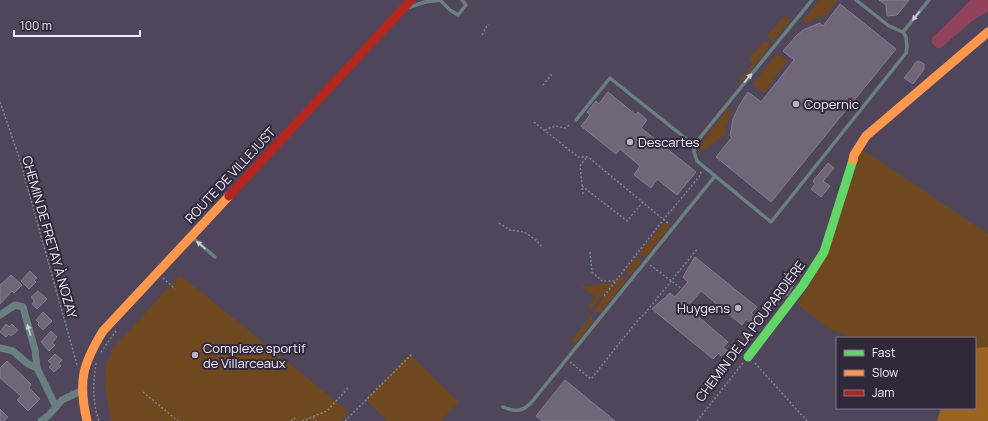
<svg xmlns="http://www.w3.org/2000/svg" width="988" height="421" font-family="Manrope,sans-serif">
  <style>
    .green { fill: #6f481f }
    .forest { fill: #9b6221 }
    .water { fill: #92425b }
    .building { fill: #6f6778; stroke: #857c8f }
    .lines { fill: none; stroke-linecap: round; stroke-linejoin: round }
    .path { stroke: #7b878b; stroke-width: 1.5; stroke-dasharray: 2 2; stroke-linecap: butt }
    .lane { stroke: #6a8080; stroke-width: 3.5 }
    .street { stroke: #6a8080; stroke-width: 7 }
    .fast { stroke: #63d668; stroke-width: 9 }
    .slow { stroke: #ff974d; stroke-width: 9 }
    .jam { stroke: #b3261e; stroke-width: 9 }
    .oneway { fill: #cbccd9 }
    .poi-dot { fill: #bbb2c6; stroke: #31293a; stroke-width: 1.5 }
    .labels { text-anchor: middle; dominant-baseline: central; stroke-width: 4; stroke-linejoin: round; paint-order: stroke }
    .poi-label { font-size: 13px; fill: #f4ecff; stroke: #31293a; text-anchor: start }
    .street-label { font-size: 13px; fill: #f4ecff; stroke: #31293a }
  </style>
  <rect width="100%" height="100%" fill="#50465b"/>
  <g class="green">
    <polygon points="819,0 838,0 826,15 800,25"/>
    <polygon points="785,15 790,21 773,42 768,38 768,35"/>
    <polygon points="764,41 766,41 771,45 740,83 738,82 753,63 749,59"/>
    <polygon points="777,53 788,61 763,93 753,84"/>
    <polygon points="729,108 732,110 726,124 725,135 701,152 699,146"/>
    <polygon points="860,148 988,234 988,347 975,348 975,338 853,338 828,328 797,304 815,276"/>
    <polygon points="665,222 670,226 645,258 639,253"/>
    <polygon points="637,257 642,261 630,276 625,272"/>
    <polygon points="180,275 349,412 341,421 111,421 105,385 106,364 115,346"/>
    <polygon points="621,276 627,279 600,313 593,311"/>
    <polygon points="613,283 590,310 588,307 596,297 581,286 592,286 593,285"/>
    <polygon points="587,313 592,317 593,322 575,344 571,341 590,318 587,314"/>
    <polygon points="409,354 459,402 441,421 388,421 366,400"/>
  </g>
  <polygon class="forest" points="988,347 988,421 937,421 941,408 975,408 975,348"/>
  <polygon class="water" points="970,0 988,0 988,11 972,21 941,48 937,48 932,43 932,38 958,13"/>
  <g class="building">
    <polygon points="879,0 909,0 897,15 887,16 886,5"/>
    <polygon points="840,4 896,49 771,202 716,157 732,137 730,136 733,119 739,106 748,92 761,102 794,60 783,51 796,36 803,30 820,23 823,26"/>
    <polygon points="919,61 924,64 924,69 913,84 904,78 913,67 915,63"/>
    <polygon points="608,92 636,115 638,112 647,120 641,128 696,172 677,195 657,179 651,188 634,175 640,166 620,149 616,154 581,126 590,115 587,112 596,101 599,104"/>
    <polygon points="828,163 834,168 823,181 830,186 821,197 811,189 815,184 813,181"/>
    <polygon points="695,257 757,307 751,313 755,316 750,322 746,319 742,325 701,291 687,307 728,342 723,348 728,351 721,356 719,353 713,359 652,309 670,293 675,297 688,282 683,277"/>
    <polygon points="793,269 800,274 787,296 781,292 793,277 789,275"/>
    <polygon points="30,271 37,278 34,280 36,282 29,289 21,281"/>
    <polygon points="11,275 22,285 14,293 12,291 0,304 0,285"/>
    <polygon points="38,291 47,299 37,309 32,304 34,301 31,297"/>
    <polygon points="43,312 52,321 43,330 38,325 39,323 36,320"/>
    <polygon points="6,324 9,327 12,324 18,330 11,336 9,334 6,337 0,332"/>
    <polygon points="51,331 57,337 52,343 55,345 49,351 41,342"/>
    <polygon points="55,354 62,360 59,363 61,366 54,372 49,367 52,364 48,361"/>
    <polygon points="7,361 31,384 29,388 40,399 28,411 17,400 21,396 0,378 0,368"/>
    <polygon points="565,380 615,421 542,421 536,416"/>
    <polygon points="0,409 8,417 4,421 0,421"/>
  </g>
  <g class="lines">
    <g class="path">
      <polyline points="482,35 488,24"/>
      <polyline points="543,85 552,74"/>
      <polyline points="0,102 19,157 77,365"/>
      <polyline points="534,122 578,157 588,157 669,224"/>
      <polyline points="545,130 555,126 565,128 571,124"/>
      <polyline points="582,186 627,221 643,202"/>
      <polyline points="583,194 580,166 587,157"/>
      <polyline points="499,223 510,230 524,232 536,240 543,248"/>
      <polyline points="590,252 592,272 602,281 616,281"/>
      <polyline points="650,265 682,289"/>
      <polyline points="163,278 175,289"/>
      <polyline points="604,296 664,219 699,177 701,172"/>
      <polyline points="101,352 116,331"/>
      <polyline points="570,362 591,379 638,320 646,312 698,248"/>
      <path d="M96 363C93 383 92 401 99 421"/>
      <polyline points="755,363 807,421"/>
      <polyline points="143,392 178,421"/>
      <polyline points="313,417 316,421"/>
      <polyline points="291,421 294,418 297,421"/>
      <polyline points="302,421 327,411 348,388"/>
      <polyline points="345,421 413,353"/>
      <polyline points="697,421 743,363"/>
    </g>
    <g class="lane">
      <polyline points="440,0 450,10 458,15 466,5 462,0"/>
      <polyline points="812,0 694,145 694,152 697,161 771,222 906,53 907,47 906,37 903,32 889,26 856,0"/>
      <polyline points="407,8 425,2 441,0"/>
      <polyline points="903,32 929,0"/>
      <polyline points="576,120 610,78 694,145"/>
      <polyline points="192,237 215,257"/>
      <path d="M503 407C515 412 522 412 531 403L715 176"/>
    </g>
    <g class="street">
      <polyline points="0,315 15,305 23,307 35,350 37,368 56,407"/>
      <polyline points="0,348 13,351 28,364 37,368"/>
      <polyline points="41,421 49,415 62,400 81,391"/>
    </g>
    <polyline class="fast" points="748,357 803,285 824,252 853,160"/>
    <g class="slow">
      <polyline points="853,160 854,155 866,136 988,32"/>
      <path d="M87 421C78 382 82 365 103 331L229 196"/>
    </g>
    <polyline class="jam" points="229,196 411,0"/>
  </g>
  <defs><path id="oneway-solid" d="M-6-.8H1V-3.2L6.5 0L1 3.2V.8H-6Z"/></defs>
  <g class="oneway">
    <use href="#oneway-solid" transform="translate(916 16) rotate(129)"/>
    <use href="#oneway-solid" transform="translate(748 78) rotate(-50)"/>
    <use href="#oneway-solid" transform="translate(201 245) rotate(-138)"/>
    <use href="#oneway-solid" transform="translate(29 330) rotate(-107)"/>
  </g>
  <g class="poi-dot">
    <circle cx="796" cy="104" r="4"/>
    <circle cx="630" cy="142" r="4"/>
    <circle cx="738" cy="308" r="4"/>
    <circle cx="195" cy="355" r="4"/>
  </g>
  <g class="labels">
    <g class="poi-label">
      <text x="804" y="104">Copernic</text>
      <text x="638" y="142">Descartes</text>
      <text x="730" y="308" text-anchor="end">Huygens</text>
      <text x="203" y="348">Complexe sportif<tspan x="203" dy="15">de Villarceaux</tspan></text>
    </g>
    <g class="street-label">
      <text transform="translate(230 175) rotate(-47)">ROUTE DE VILLEJUST</text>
      <text transform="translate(50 237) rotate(74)">CHEMIN DE FRETAY À NOZAY</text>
      <text transform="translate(750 331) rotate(-53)">CHEMIN DE LA POUPARDIÈRE</text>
    </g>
  </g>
  <rect x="836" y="337" width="140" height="72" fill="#31293a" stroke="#7f7789"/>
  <rect x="844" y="350" width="20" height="6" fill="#63d668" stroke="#7f7789"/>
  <text x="872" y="357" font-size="12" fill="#f4ecff">Fast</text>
  <rect x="844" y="370" width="20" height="6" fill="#ff974d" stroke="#7f7789"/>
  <text x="872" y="377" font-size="12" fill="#f4ecff">Slow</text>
  <rect x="844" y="390" width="20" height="6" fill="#b3261e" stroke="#7f7789"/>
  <text x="872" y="397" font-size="12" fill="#f4ecff">Jam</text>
  <path d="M14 30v6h126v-6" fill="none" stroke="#f4ecff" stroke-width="2"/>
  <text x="20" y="30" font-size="12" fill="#f4ecff" stroke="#31293a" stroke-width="3" paint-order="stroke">100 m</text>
</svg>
